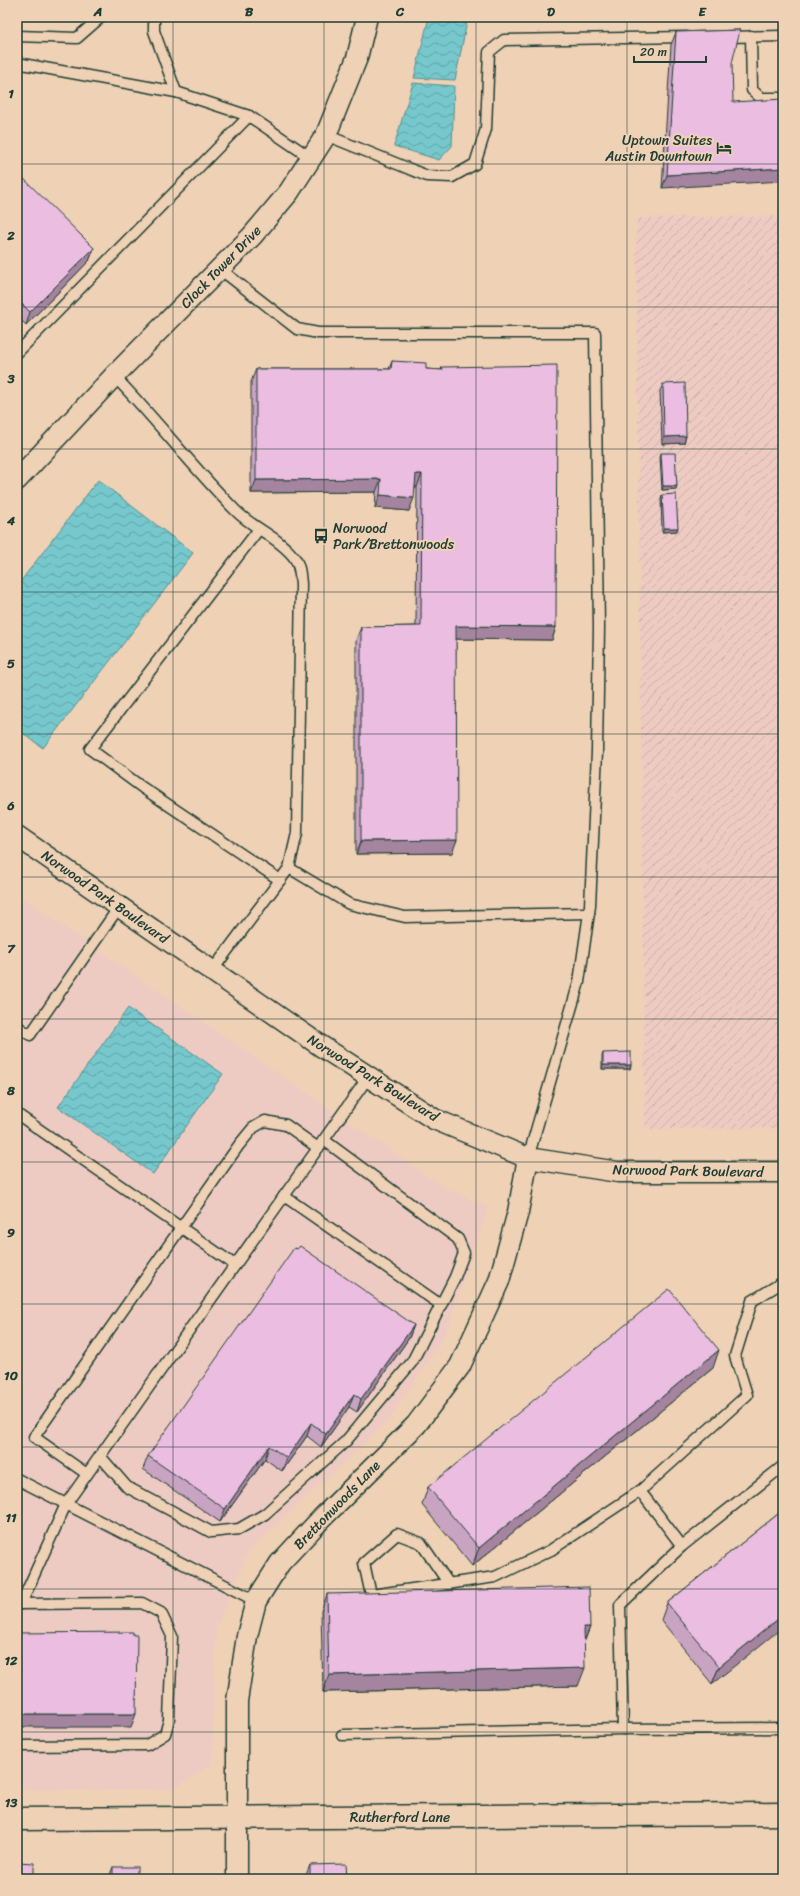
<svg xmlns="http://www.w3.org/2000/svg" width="800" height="1896" font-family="Sriracha,sans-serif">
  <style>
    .built { fill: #eecbc2 }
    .industrial { fill: url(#industrial-furrows) }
    .water { fill: url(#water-waves); stroke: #539090 }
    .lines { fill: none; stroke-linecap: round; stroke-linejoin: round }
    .lane-casing { stroke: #1f3d34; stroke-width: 13 }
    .street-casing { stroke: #1f3d34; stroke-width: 23 }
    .secondary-casing { stroke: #1f3d34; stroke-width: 25 }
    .lane { stroke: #efd1b5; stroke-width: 10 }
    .street { stroke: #efd1b5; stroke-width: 20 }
    .secondary { stroke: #efd1b5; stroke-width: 22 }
    .wall { fill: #c9a3c2; stroke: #1f3d34 }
    .shaded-wall { fill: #a4849e; stroke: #1f3d34 }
    .building { fill: #eabde1; stroke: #1f3d34 }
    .grid { fill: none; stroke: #1f3d34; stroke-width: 1; stroke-opacity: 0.55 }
    .labels { text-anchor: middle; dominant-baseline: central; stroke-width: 4; stroke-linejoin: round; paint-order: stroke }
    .poi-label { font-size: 14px; fill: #1f3d34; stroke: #efd1b5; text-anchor: end }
    .street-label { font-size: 14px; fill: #1f3d34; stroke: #efd1b5 }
    .neatline { fill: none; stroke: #1f3d34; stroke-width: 1.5 }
    .grid-label { font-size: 13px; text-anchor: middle; font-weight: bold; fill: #1f3d34 }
  </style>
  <defs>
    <pattern id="industrial-furrows" width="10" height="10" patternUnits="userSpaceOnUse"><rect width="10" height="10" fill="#eecbc2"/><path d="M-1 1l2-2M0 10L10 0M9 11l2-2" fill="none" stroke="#ccafa7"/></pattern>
    <pattern id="water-waves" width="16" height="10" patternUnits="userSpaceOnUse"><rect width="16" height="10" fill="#76c8cd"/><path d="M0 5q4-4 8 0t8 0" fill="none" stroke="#60a4a7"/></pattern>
  </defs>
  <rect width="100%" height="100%" fill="#efd1b5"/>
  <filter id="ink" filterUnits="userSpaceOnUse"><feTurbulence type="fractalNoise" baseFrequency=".025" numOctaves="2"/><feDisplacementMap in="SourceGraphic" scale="8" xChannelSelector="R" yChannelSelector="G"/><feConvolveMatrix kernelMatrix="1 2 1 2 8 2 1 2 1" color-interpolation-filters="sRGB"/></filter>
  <g filter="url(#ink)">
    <polygon class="built" points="17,894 441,1185 488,1208 445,1335 388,1421 248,1552 216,1628 212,1764 172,1790 17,1790"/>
    <polygon class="industrial" points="783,216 783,1128 645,1129 636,218"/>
    <g class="water">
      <polygon points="429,17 468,17 455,80 414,78"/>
      <polygon points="413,83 454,86 452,146 439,160 394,146"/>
      <polygon points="98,480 193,553 43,748 17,729 17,586"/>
      <polygon points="128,1008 223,1074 153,1174 58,1107"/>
    </g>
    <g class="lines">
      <g class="lane-casing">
        <g id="lane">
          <polyline points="154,17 154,31 176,92"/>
          <polyline points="17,36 77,38 101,17"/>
          <polyline points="751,36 752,90 761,98 783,98"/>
          <polyline points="725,37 783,36"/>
          <polyline points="17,63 176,92 249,116 311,158"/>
          <polyline points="326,135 427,176 452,177 475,164 486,129 489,52 504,40 687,37"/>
          <polyline points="220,269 297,329 318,333 595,333 599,627 597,752 590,906 579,982 528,1158"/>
          <polyline points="17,353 249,116"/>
          <path d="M114 376C156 419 193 468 236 511 253 528 278 537 293 556 300 564 300 575 301 584L297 833 289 868 212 971"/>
          <polyline points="259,529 90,749 143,788 280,880"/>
          <polyline points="289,868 349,904 405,917 589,913"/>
          <polyline points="17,1026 30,1035 119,907"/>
          <polyline points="17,1114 235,1265"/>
          <polyline points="284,1196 441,1305"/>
          <polyline points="100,1456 127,1487 211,1532 239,1529 265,1514 346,1441 412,1362 455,1277 464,1253 458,1239 324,1140"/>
          <polyline points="87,1474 34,1437 239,1145 253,1128 265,1121 286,1125 318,1148"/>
          <polyline points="17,1479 256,1601"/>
          <polyline points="682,1546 640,1491 747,1395 735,1356 752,1301 783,1282"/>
          <polyline points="449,1584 421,1543 397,1534 364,1563 371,1595 495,1577 551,1550 640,1491"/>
          <polyline points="17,1604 142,1603 161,1613 172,1636 169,1720 165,1734 147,1745 17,1746"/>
          <polyline points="21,1604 66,1504 369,1076"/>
          <polyline points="623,1729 783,1728"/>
          <polyline points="342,1735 623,1729 620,1605 682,1546 783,1466"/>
        </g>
      </g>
      <g class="street-casing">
        <g id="street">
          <polyline points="17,480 114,376 252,236 289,192 326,135 357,58 367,17"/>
          <polyline points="17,836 321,1046 434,1119 528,1158 618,1172 783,1172"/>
          <polyline points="237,1879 237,1701 247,1636 256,1601 280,1563 322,1518 416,1425 460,1366 499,1281 518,1212 528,1158"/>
        </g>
      </g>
      <g class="secondary-casing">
        <polyline id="secondary" points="17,1819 783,1814"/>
      </g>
      <use href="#lane" class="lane"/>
      <use href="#street" class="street"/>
      <use href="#secondary" class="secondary"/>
    </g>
    <g class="wall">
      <polygon points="740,30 662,188 671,45 676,32"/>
      <polygon points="17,174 94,248 89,261 26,325 17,316"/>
      <polygon points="392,361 426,369 441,370 442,367 556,627 552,640 456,639 452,853 356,854 356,640 361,627 416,626 417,487 415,487 409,511 375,508 376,492 251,493 251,382 256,369 389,369"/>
      <polygon points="663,384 686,436 684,443 662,444 660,391"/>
      <polygon points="661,453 676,489 662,490 660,457"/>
      <polygon points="662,495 677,531 662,532 661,499"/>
      <polygon points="603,1053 631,1065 630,1069 602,1069 602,1056"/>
      <polygon points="414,1325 409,1338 357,1412 349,1407 321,1447 307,1436 282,1471 265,1459 220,1522 143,1469 148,1456"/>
      <polygon points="713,1368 472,1566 422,1505 428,1487"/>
      <polygon points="783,1510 712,1684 661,1620 667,1603"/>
      <polygon points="327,1594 590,1627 584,1643 578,1686 323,1692 321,1611"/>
      <polygon points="310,1865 347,1879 306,1879 306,1875"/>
      <polygon points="113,1867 137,1879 109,1879 109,1877"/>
    </g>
    <g class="shaded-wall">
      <polygon points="783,168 783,181 662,188 667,175"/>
      <polygon points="94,248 89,261 26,325 30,312"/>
      <polygon points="686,436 684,443 662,444 664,437"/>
      <polygon points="416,474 422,474 417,487 411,487"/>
      <polygon points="381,479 376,492 251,493 256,480"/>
      <polygon points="663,486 677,486 676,489 662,490"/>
      <polygon points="380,495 414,498 409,511 375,508"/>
      <polygon points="664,528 678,528 677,531 662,532"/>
      <polygon points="456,626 556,627 552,640 451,639"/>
      <polygon points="457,840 452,853 356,854 361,841"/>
      <polygon points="603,1065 631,1065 630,1069 602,1069"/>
      <polygon points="414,1325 409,1338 357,1412 361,1399"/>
      <polygon points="719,1350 713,1368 472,1566 479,1548"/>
      <polygon points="354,1394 349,1407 321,1447 326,1434"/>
      <polygon points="311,1423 307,1436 282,1471 287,1458"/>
      <polygon points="269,1446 265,1459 220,1522 225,1509"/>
      <polygon points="783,1615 783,1627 712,1684 719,1667"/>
      <polygon points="584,1627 590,1627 583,1644"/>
      <polygon points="585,1668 578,1686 323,1692 329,1675"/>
      <polygon points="17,1714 136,1714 131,1727 17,1727"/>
    </g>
    <g class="building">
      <polygon points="740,30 732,63 733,102 783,99 783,168 667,175 676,32"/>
      <polygon points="18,173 94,248 30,312 17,299 17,174"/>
      <polygon points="392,361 426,363 426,369 443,370 442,367 557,365 556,627 456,626 457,840 361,841 361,627 421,626 422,474 416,474 414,498 380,495 381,479 256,480 256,369 391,369"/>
      <polygon points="685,383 686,436 664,437 663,384"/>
      <polygon points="661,453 675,453 677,486 663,486"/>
      <polygon points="676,494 678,528 664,528 662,495"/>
      <polygon points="631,1052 631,1065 603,1065 603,1053"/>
      <polygon points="300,1246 414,1325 361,1399 354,1394 326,1434 311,1423 287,1458 269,1446 225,1509 148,1456 294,1248 297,1249"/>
      <polygon points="669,1289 719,1350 479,1548 428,1487"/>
      <polygon points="783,1510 783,1615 719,1667 667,1603"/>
      <polygon points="589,1587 590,1627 584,1627 585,1668 329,1675 327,1594"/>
      <polygon points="133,1632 133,1635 137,1635 136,1714 17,1714 17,1633"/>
      <polygon points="17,1862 34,1863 34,1879 18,1879 18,1876 17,1876"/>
      <polygon points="346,1864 347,1879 310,1879 310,1865"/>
      <rect x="113" y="1867" width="24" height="12"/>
    </g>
  </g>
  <path class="grid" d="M173 17V1879M324 17V1879M476 17V1879M627 17V1879M17 164H783M17 307H783M17 449H783M17 592H783M17 734H783M17 877H783M17 1019H783M17 1162H783M17 1304H783M17 1447H783M17 1589H783M17 1732H783"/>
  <defs>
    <g id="hotel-bare" transform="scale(1.2)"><path d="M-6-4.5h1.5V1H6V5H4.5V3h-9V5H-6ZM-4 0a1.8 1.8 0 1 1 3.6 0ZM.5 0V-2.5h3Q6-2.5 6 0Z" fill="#1f3d34" stroke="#efd1b5" stroke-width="2.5" paint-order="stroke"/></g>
    <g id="bus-bare" transform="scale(1.2)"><path d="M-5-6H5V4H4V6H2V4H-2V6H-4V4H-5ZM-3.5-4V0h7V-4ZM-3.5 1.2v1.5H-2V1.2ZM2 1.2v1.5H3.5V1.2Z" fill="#1f3d34" stroke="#efd1b5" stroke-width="2.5" paint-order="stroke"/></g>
  </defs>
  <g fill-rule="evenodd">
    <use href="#hotel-bare" x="724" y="148"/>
    <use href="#bus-bare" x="321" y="536"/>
  </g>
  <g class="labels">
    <g class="poi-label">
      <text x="712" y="140">Uptown Suites<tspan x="712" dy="16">Austin Downtown</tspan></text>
      <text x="333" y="528" text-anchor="start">Norwood<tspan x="333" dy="16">Park/Brettonwoods</tspan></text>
    </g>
    <g class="street-label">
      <text transform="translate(221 267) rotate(-46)">Clock Tower Drive</text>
      <text transform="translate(105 897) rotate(35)">Norwood Park Boulevard</text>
      <text transform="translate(373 1078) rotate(32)">Norwood Park Boulevard</text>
      <text transform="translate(688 1171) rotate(1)">Norwood Park Boulevard</text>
      <text transform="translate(337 1505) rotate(-46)">Brettonwoods Lane</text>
      <text x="400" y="1817">Rutherford Lane</text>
    </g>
  </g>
  <rect width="800" height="1896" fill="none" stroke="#efd1b5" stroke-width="44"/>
  <path d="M634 56v6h72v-6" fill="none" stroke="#1f3d34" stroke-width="2"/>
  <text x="640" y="56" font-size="12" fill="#1f3d34" stroke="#efd1b5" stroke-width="3" paint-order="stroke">20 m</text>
  <rect x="22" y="22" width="756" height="1852" class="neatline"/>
  <g class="grid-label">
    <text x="98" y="16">A</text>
    <text x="249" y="16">B</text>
    <text x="400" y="16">C</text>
    <text x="551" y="16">D</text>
    <text x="702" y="16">E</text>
    <text x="11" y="98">1</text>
    <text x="11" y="240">2</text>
    <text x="11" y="383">3</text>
    <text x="11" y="525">4</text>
    <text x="11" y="668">5</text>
    <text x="11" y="810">6</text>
    <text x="11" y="953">7</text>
    <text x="11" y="1095">8</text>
    <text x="11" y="1237">9</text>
    <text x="11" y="1380">10</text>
    <text x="11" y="1522">11</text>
    <text x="11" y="1665">12</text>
    <text x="11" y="1807">13</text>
  </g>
</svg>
